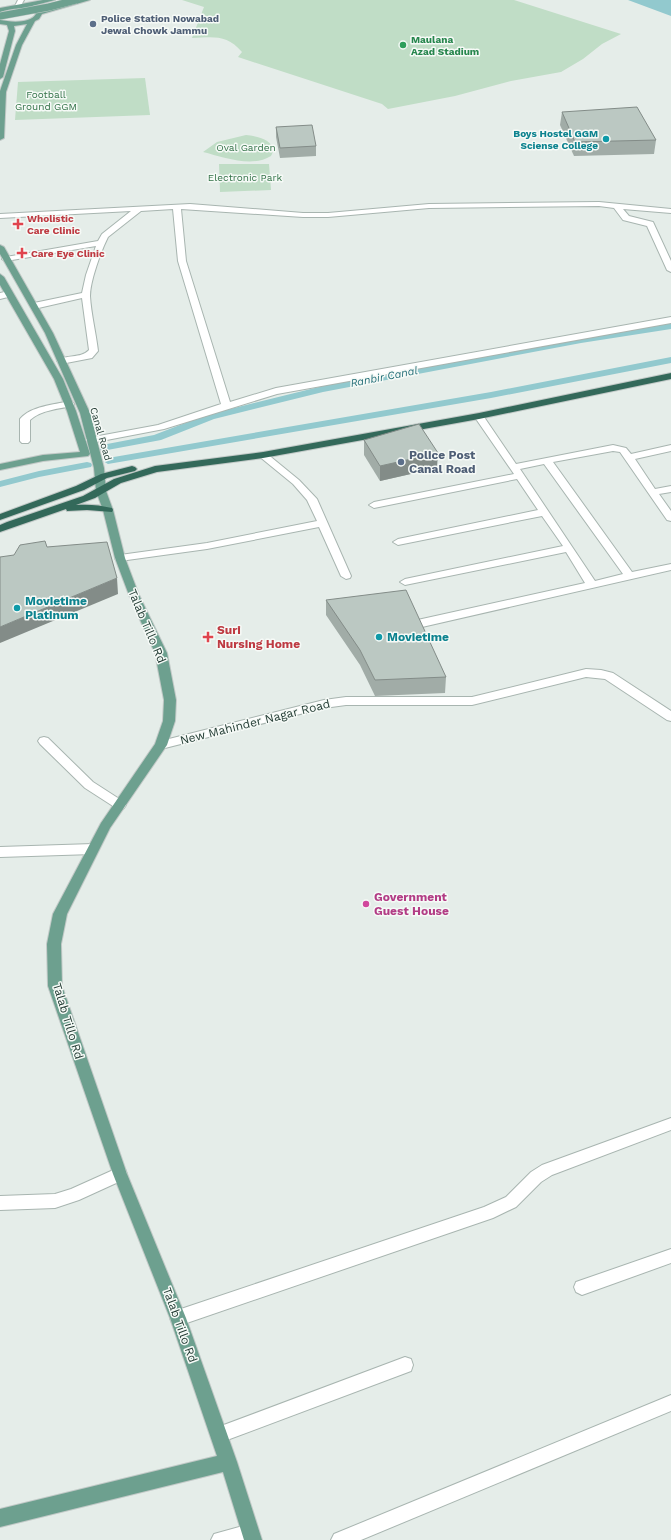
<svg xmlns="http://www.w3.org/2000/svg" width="671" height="1540" font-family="'Work Sans',sans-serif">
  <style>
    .green { fill: #c0ddc6 }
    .water { fill: #92c9ce }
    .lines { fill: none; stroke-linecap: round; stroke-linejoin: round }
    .canal { fill: #92c9ce; fill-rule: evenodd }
    .minor-casing { stroke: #a8b5b0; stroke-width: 2 }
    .major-casing { stroke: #c2c9c7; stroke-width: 2 }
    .highway-casing { stroke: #c2c9c7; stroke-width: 2 }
    .minor { fill: #fff; fill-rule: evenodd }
    .major { fill: #6da08f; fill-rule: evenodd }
    .highway { fill: #33695a; fill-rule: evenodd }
    .major-bridge-casing { stroke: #c2c9c7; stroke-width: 8; stroke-linecap: butt }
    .major-bridge { stroke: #6da08f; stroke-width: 7 }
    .wall { fill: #a1aca7 }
    .shaded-wall { fill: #838c88 }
    .building { fill: #bbc8c2; stroke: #838c88 }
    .service-dot { fill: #5c6f8a; stroke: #f6faf7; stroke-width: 1.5 }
    .leisure-dot { fill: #2e9e5b; stroke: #f6faf7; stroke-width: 1.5 }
    .culture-dot { fill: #0f9aa8; stroke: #f6faf7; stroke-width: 1.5 }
    .health-dot { fill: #e0444e; stroke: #f6faf7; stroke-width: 1.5 }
    .hotel-dot { fill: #d1479c; stroke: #f6faf7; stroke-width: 1.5 }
    .labels { text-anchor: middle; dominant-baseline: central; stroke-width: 3; stroke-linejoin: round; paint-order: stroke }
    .far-service-label { font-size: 10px; font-weight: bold; fill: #4e5e75; stroke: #f6faf7; text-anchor: start }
    .far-leisure-label { font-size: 10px; font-weight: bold; fill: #27864d; stroke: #f6faf7; text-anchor: start }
    .far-park-label { font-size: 10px; fill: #327247; stroke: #f6faf7 }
    .far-culture-label { font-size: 10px; font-weight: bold; fill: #0d838f; stroke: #f6faf7; text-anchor: end }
    .far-health-label { font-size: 10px; font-weight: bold; fill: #be3a42; stroke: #f6faf7; text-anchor: start }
    .far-street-label { font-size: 10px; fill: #253e36; stroke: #f6faf7 }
    .far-water-label { font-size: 11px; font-style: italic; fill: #236e77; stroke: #f6faf7 }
    .service-label { font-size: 12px; font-weight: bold; fill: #4e5e75; stroke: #f6faf7; text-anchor: start }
    .culture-label { font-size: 12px; font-weight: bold; fill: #0d838f; stroke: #f6faf7; text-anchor: start }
    .street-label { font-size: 12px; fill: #253e36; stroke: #f6faf7 }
    .health-label { font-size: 12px; font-weight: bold; fill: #be3a42; stroke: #f6faf7; text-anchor: start }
    .hotel-label { font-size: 12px; font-weight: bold; fill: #b23c85; stroke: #f6faf7; text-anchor: start }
  </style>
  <rect width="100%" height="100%" fill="#e5ede9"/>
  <g class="green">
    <path d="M182 0H514L621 34 602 44 583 59 561 72 511 81 455 96 388 109 382 104 238 57 242 52C227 34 213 37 192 38L204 7Z"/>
    <polygon points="145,78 150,115 15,120 18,82"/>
    <path d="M246 135C256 136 280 141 271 156 252 168 223 157 203 152L217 142Z"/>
    <polygon points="219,164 269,164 271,190 220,192"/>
  </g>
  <polygon class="water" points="628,0 671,0 671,16"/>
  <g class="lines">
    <g class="canal">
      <polygon points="671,323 671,329 581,343 323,392 214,419 161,440 102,451 97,448 102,445 154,435 206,415 323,386 581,337"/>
      <polygon points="671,357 671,363 491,398 108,464 103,461 108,458 491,392"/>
      <polygon points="87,462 91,463 92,465 91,467 39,477 0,487 0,481 39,471"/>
    </g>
    <g class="minor-casing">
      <g id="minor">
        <polygon points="18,0 24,0 20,7 18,8 15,6"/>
        <path d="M599 202 671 209V213L623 209 629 216 653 222 671 261V272L667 270 647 226 623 220 614 208 599 206 429 208 328 217H303L181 209 186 261 230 402 276 388 671 317V323L277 394 164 429 91 443 86 440 88 438 158 425 221 404 178 261 173 209 141 211 108 237C101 251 90 281 90 296 91 314 96 333 98 351L92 358 61 364 57 361C65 354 81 359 89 350L82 298 34 309 30 306 34 303 82 293 86 275 96 246 6 261 2 259 6 257 98 241 102 234 131 211 0 218V214L190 204 303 213H328L429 204Z"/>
        <polygon points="9,291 13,294 12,296 0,299 0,293"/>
        <path d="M69 401 72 402 74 404 72 406C58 409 41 410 30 420V441L28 443H22L20 441V419C31 406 54 405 69 401Z"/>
        <path d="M479 413 482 414 516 464 613 445 626 448 631 454 671 445V451L635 459 655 489 671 486V492L659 494 671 511V521L667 520 620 452 613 451 553 462 632 572 671 564V570L422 627 418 626 417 623 418 620 422 619 585 583 566 552 405 585 400 582 405 579 563 546 542 516 398 545 393 542 398 539 538 510 517 479 374 508 369 505 374 502 514 474 474 416ZM544 464 623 574 595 581 520 469Z"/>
        <polygon points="263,452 266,453 299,480 317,499 351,576 350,578 346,579 341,576 319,527 207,549 120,561 116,560 115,558 116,556 120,555 207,543 317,521 307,500 293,484 260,457 258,455"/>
        <polygon points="586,669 601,670 613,673 671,711 671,721 667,720 605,679 586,677 472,705 346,705 324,708 161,749 157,748 155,745 157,742 161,741 324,700 346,697 472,697"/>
        <polygon points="44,737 48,738 93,782 124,802 126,805 124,808 120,810 116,808 85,788 40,744 38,741 40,738"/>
        <polygon points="93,844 97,846 99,849 97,852 93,854 0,857 0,847"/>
        <polygon points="671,1118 671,1130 552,1175 541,1182 516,1207 493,1218 178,1326 172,1323 170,1318 172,1313 178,1310 484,1207 506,1197 531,1172 542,1165"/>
        <polygon points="120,1167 125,1169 127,1174 125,1179 79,1200 55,1208 0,1210 0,1196 55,1194 71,1189"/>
        <polygon points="671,1249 671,1263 582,1295 576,1292 574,1287 576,1282"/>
        <polygon points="405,1357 411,1359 413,1365 411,1371 219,1443 213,1441 211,1435 213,1429"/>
        <polygon points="671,1395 671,1411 361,1540 331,1540 334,1534"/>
        <polygon points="250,1524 256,1527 259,1533 254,1540 211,1540 214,1534"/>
      </g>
    </g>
    <g class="major-casing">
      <g id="major">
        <path d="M43 0H55L32 6 41 11 80 0H90L42 14 39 19 35 21 22 45 6 92 4 138 0 140V91L16 45 27 24 14 26 15 31 3 77 0 79V64L9 31 7 25 0 24V20C10 22 30 24 36 14 25 6 13 8 0 12V8Z"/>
        <polygon points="0,245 4,247 53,333 90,413 104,468 106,491 113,510 125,558 139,595 167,653 176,700 175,721 167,745 110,828 67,914 61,944 62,986 127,1174 186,1318 237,1462 262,1540 244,1540 223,1472 0,1527 0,1509 217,1456 170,1318 113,1174 48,986 47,944 53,914 101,823 155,744 163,721 164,700 155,653 129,595 115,558 103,510 96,491 94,468 80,413 45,333 0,254"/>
        <polygon points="0,274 4,277 63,379 76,411 90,454 88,456 43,461 0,470 0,464 43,455 80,452 67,411 54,379 0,285"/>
      </g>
    </g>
    <g class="highway-casing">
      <g id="highway">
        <path d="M671 373V379L479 419 263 458 157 472 121 483 95 498 76 505C88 504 100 505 112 508L113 510 112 512 87 510 67 511 66 509 0 532V525L7 522 83 496 114 479 155 466 263 452 479 413Z"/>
        <polygon points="132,466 135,467 137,469 135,471 107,478 84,490 0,520 0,514 76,486 101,474"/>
      </g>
    </g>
    <use href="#minor" class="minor"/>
    <use href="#major" class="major"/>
    <use href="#highway" class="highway"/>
    <g class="major-bridge-casing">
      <polyline id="major-bridge" points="0,16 49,7 76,0"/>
    </g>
    <use href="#major-bridge" class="major-bridge"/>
  </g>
  <g class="wall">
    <polygon points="562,112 656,140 654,154 574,156 560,125"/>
    <polygon points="276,127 316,146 316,156 280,158 276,137"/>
    <polygon points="364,440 437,468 380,481 364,455"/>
    <polygon points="326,600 446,677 445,693 375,696 360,665 326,615"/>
  </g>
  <g class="shaded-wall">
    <polygon points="438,453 437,468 380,481 380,466"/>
    <polygon points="117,578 118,594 0,643 0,627"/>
  </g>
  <g class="building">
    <polygon points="637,107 656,140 575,142 562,112"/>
    <polygon points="312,125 316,146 280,148 276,127"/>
    <polygon points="419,424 438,453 380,466 364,440"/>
    <polygon points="45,541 47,547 107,542 117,578 0,627 0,557 14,555 20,545"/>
    <polygon points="406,590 446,677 375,680 360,650 326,600"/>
  </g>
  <g class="service-dot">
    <circle cx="93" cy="24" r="4"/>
    <circle cx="401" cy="462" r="4"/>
  </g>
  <circle class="leisure-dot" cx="403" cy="45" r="4"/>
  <g class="culture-dot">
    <circle cx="606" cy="139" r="4"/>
    <circle cx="17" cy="608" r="4"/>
    <circle cx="379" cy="637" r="4"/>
  </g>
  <g class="health-dot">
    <path d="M16 218h4v4h4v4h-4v4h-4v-4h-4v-4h4z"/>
    <path d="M20 247h4v4h4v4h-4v4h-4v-4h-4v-4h4z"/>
    <path d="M206 631h4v4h4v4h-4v4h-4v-4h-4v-4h4z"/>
  </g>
  <circle class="hotel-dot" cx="366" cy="904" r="4"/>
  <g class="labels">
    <g class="far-service-label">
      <text x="101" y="18">Police Station Nowabad<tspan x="101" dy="12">Jewal Chowk Jammu</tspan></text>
    </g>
    <g class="far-leisure-label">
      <text x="411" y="39">Maulana<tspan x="411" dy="12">Azad Stadium</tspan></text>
    </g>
    <g class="far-park-label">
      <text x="46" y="94">Football<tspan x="46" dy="12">Ground GGM</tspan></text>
      <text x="246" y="147">Oval Garden</text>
      <text x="245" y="177">Electronic Park</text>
    </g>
    <g class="far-culture-label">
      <text x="598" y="133">Boys Hostel GGM<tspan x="598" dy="12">Sciense College</tspan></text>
    </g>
    <g class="far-health-label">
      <text x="27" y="218">Wholistic<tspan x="27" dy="12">Care Clinic</tspan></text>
      <text x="31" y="253">Care Eye Clinic</text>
    </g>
    <g class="far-street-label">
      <text transform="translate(101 434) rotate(74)">Canal Road</text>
    </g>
    <g class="far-water-label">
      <text transform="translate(384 377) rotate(-11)">Ranbir Canal</text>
    </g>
    <g class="service-label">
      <text x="409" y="455">Police Post<tspan x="409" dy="14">Canal Road</tspan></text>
    </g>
    <g class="culture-label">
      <text x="25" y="601">Movietime<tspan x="25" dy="14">Platinum</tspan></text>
      <text x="387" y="637">Movietime</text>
    </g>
    <g class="street-label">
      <text transform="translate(147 626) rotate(67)">Talab Tillo Rd</text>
      <text transform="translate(255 722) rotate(-14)">New Mahinder Nagar Road</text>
      <text transform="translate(68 1021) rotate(73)">Talab Tillo Rd</text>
      <text transform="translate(180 1325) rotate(70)">Talab Tillo Rd</text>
    </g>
    <g class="health-label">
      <text x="217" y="630">Suri<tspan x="217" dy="14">Nursing Home</tspan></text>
    </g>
    <g class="hotel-label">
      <text x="374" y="897">Government<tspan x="374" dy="14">Guest House</tspan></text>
    </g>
  </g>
</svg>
